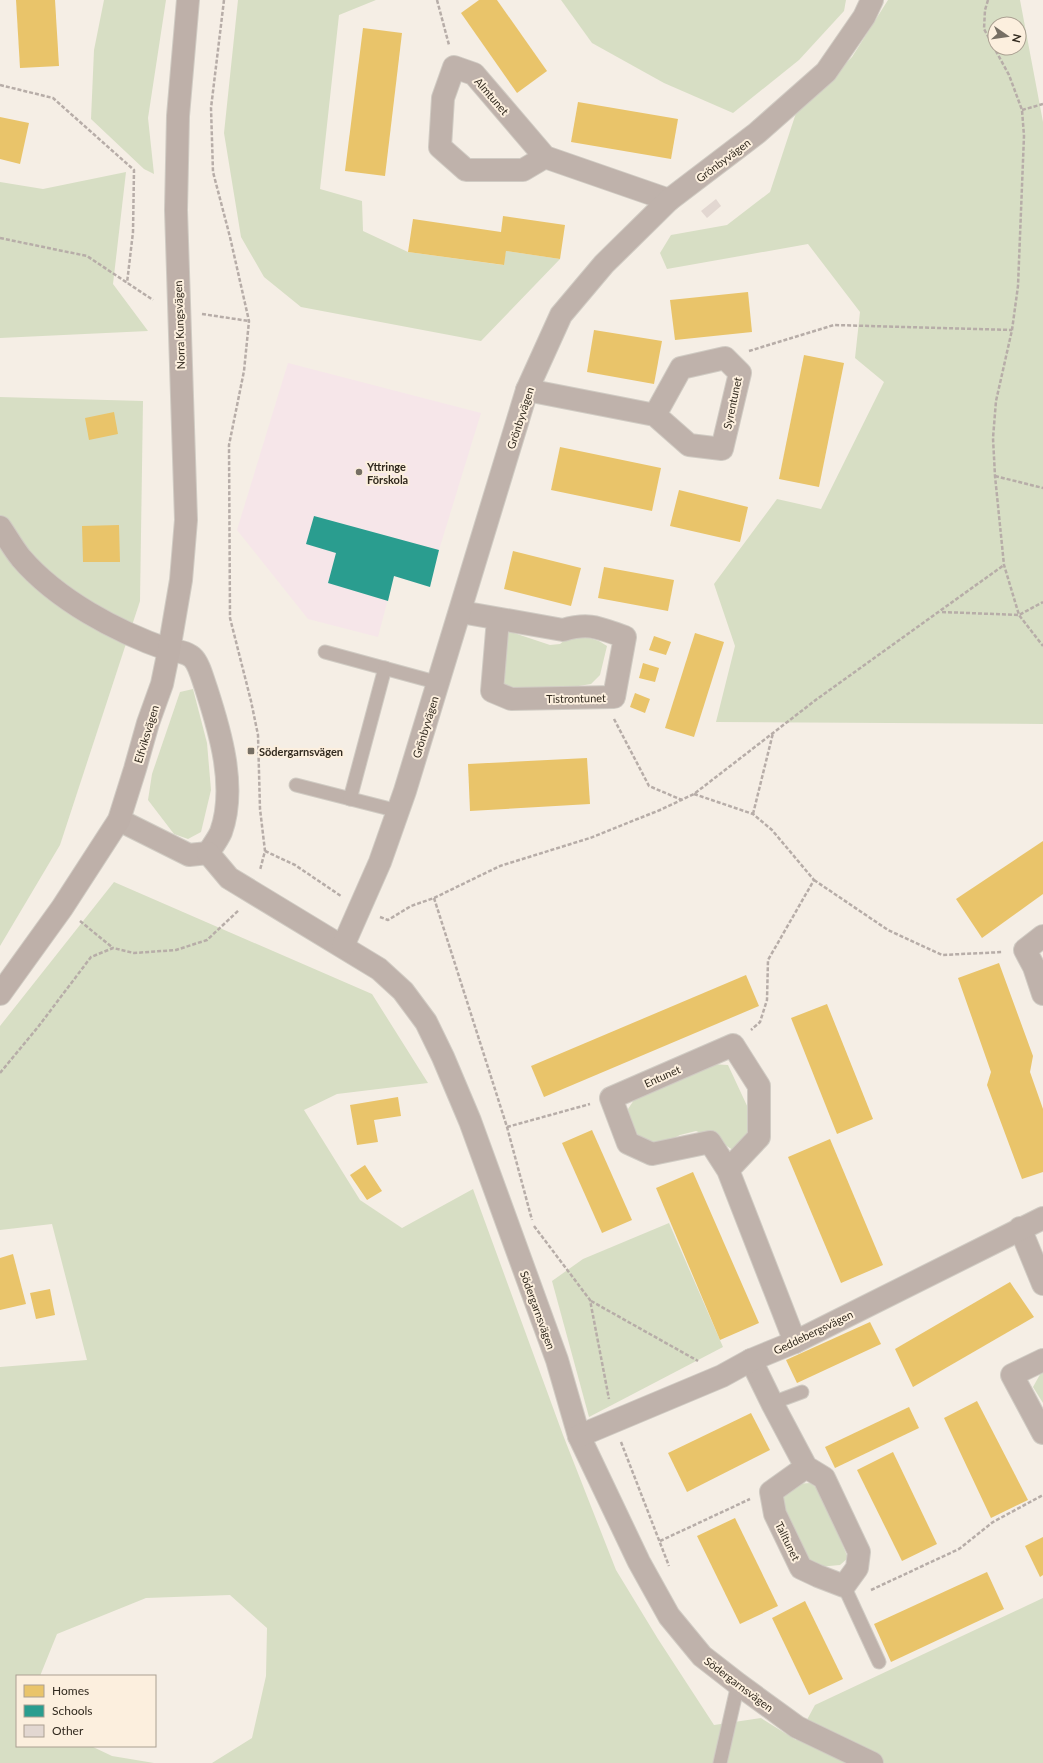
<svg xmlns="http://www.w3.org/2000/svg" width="1043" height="1763" font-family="Lato,sans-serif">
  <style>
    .education { fill: #f6e6e9 }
    .green { fill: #d7dec4; fill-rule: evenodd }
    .homes { fill: #e9c46a }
    .schools { fill: #2a9d8f }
    .building { fill: #e2d7d1 }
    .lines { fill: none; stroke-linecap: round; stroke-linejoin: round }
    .lane-casing { stroke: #d0cbc3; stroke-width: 15 }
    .street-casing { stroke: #d0cbc3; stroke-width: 24 }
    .secondary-casing { stroke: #d0cbc3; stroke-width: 24 }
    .path { stroke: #b7ada8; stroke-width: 2.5; stroke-dasharray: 4 2; stroke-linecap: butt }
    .lane { stroke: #bfb2ab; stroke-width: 13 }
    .street { stroke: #bfb2ab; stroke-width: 22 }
    .secondary { stroke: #beb0a9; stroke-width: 22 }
    .poi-dot { fill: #766f64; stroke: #fcefde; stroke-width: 1.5 }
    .labels { text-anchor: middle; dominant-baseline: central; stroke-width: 4; stroke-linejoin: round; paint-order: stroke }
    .street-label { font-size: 11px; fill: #322a1f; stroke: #fcefde }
    .poi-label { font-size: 11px; font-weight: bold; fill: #322a1f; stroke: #fcefde; text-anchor: start }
  </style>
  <rect width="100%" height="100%" fill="#f5eee5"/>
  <polygon class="education" points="288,363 481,413 439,550 430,587 394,576 378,637 308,619 237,530"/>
  <g class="green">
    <polygon points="104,0 166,0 148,118 154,174 144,169 91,119 94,50"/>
    <polygon points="238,0 376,0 339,15 320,189 362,201 363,231 408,252 503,265 506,251 560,259 481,341 301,307 264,277 241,237 224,133"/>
    <polygon points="561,0 846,0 844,11 799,60 733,113 664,83 592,43"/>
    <path d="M888 0H1020L1043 122V724L716 722 735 646 714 584 777 499 821 509 884 382 855 358 860 312 808 244 667 269 660 253 671 235 727 225 770 192 796 113 852 57ZM995 24H1019V48H995Z"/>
    <polygon points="126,172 113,284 148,331 0,338 0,182 43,189"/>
    <polygon points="0,397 143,401 140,601 60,845 0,946"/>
    <polygon points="508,631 550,645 560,644 571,635 583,636 599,641 607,646 600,675 591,684 566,688 511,691 500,685"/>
    <polygon points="193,689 207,743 211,790 201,832 188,839 174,834 148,800 152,774 180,692"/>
    <polygon points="114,882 372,994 428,1083 337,1094 304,1110 360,1200 402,1228 473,1189 563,1435 616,1570 658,1639 714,1725 761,1718 796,1740 815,1705 1043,1598 1043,1763 212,1763 252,1738 266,1676 267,1628 230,1595 146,1598 57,1634 40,1676 17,1676 17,1746 91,1746 112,1756 154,1763 0,1763 0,1367 87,1360 52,1224 0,1230 0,1026"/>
    <polygon points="711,1064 728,1065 749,1110 753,1124 736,1152 716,1139 696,1131 680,1135 660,1145 645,1143 631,1127 628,1109 634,1100"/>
    <polygon points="669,1223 723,1347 589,1417 552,1281 583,1259"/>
    <polygon points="1043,1369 1043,1403 1033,1387"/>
    <polygon points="811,1483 820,1491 848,1558 840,1565 818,1567 803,1559 780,1507 782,1496 794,1484"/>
  </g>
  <g class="homes">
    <polygon points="16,0 55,0 59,66 20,68"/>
    <polygon points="479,0 497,0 547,71 517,93 461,13"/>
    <polygon points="363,28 402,33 385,176 345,171"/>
    <polygon points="578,102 678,119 671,159 571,142"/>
    <polygon points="0,117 29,123 20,164 0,159"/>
    <polygon points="503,216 565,225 560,259 506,251 504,265 408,252 413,219 501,232"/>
    <polygon points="748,292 752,332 675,340 670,300"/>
    <polygon points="594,330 662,341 654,384 587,372"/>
    <polygon points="804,355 844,363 819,487 779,479"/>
    <polygon points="114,412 118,434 89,440 85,418"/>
    <polygon points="560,447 661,468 652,511 551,490"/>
    <polygon points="679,490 748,507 740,542 670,526"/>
    <polygon points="119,525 120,562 83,562 82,526"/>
    <polygon points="513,551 581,568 571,606 504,589"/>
    <polygon points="604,567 674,580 668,611 598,598"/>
    <polygon points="695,633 724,642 694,737 665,728"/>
    <polygon points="654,636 671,642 666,655 649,650"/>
    <polygon points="643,663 659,668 655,682 639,678"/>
    <polygon points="635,693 650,699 645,713 630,707"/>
    <polygon points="587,758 590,804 470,811 468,764"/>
    <polygon points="1043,841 1043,894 982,938 956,899"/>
    <polygon points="999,963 1033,1056 1030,1072 1043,1109 1043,1172 1022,1179 987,1085 991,1072 958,978"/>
    <polygon points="746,975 759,1006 544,1097 531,1066"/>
    <polygon points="827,1004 873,1119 837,1134 791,1018"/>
    <polygon points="398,1097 401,1116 374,1120 378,1142 357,1145 350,1105"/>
    <polygon points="592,1130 632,1220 602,1233 562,1143"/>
    <polygon points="830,1139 883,1265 841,1283 788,1157"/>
    <polygon points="365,1165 382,1191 367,1200 350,1175"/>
    <polygon points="693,1172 759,1323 720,1340 656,1188"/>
    <polygon points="13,1254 26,1304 0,1310 0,1258"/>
    <polygon points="1010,1282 1034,1317 913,1387 895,1349"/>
    <polygon points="50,1289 55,1315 36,1319 30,1293"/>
    <polygon points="870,1322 881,1344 797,1383 786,1360"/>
    <polygon points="977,1401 1028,1500 991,1518 944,1418"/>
    <polygon points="909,1407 919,1428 835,1468 825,1447"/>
    <polygon points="751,1413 770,1450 687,1492 668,1453"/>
    <polygon points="893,1452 937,1544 902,1561 857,1470"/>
    <polygon points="735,1518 778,1606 740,1624 697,1536"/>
    <polygon points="1043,1537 1043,1575 1040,1577 1025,1546"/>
    <polygon points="987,1572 1004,1609 891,1662 874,1624"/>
    <polygon points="805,1601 843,1679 809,1695 772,1618"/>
  </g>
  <polygon class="schools" points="314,516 439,550 430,587 394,576 388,601 328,583 336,553 306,544"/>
  <polygon class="building" points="716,199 721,206 707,218 701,211"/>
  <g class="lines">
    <g class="lane-casing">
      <g id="lane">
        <polyline points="325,652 439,683"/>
        <polyline points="296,785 398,811"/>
        <polyline points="350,799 385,668"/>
        <polyline points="772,1403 802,1392"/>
        <polyline points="844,1586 879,1662"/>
        <polyline points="720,1763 738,1684"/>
      </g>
    </g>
    <g class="street-casing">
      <g id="street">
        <polyline points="545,157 523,170 466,170 440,147 443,98 454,67 474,74 545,157 669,200"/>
        <polyline points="527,390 655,415 681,368 725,358 740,373 722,449 689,445 655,415"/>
        <path d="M461 612 563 630C590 622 599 628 625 637L614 697 511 699 492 691 498 619"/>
        <path d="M169 650C178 651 186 652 192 657 199 663 203 680 206 688 220 731 237 787 221 832 218 839 212 847 208 853"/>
        <polyline points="119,820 189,855 208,853"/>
        <polyline points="208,853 229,878 379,969 403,991 426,1022 443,1057 470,1121 557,1360 579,1436 639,1562 669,1616 702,1656 738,1684 797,1727 872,1763"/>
        <polyline points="1043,936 1025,950 1034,967 1043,994"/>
        <polyline points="343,946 380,862 405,791 527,390 561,315 604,264 669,200 757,133 826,72 864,17 872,0"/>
        <polyline points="728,1170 710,1142 652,1154 628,1143 611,1098 733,1045 759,1086 759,1137 728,1170 795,1342"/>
        <polyline points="1020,1228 1043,1284"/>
        <polyline points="751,1360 772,1403 806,1467 771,1492 775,1514 801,1568 818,1576 844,1586 857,1568 859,1552 824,1478 806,1467"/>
        <polyline points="1043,1360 1012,1375 1043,1433"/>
        <polyline points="579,1436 722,1376 751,1360 795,1342 1043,1218"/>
      </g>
    </g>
    <g class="secondary-casing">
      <g id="secondary">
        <path d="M0 527C7 537 13 548 21 558 57 600 117 632 169 650"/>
        <polyline points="0,994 62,908 119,820 135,769 148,723 162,684 169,650 181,580 186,520 176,210 178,116 188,0"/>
      </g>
    </g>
    <g class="path">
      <polyline points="224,0 211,108 213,172 230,237 249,321 244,371 229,445 230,618 251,701 258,735 260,809 265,851 260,870"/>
      <polyline points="437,0 449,45"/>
      <polyline points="988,0 985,10 984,29 1009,75 1022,110 1024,136 1018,286 1012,330 996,401 993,438 995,476 1004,565 1019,615 1043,646"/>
      <polyline points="0,85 53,98 134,170 133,232 127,283"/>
      <polyline points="1022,110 1043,104"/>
      <polyline points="0,238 87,256 153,300"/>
      <polyline points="202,314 249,321"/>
      <polyline points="749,351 834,325 1012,330"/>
      <polyline points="995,476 1043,488"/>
      <polyline points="942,612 1019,615 1043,602"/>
      <polyline points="614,719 649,786 682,800"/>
      <polyline points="694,794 753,814 772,830 814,880 768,960 767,1000 760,1022 751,1030"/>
      <polyline points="753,814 773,733"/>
      <polyline points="265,851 295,865 341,896"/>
      <polyline points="814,880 888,930 942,955 1003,952"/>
      <polyline points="434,898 507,1127 532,1220"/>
      <polyline points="380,917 388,920 411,906 434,898 500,866 590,838 660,810 694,794 817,699 1004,565"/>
      <polyline points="80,921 113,948"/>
      <polyline points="0,1073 38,1027 91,957 113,948 134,953 176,950 207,940 239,910"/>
      <polyline points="507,1127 590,1104"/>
      <polyline points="534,1226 590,1300 609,1399"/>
      <polyline points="591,1301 698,1361"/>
      <polyline points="621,1442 669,1566"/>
      <polyline points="660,1541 750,1499"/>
      <polyline points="871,1590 959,1549 993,1522 1043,1495"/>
    </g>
    <use href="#lane" class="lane"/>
    <use href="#street" class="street"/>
    <use href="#secondary" class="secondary"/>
  </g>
  <g class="poi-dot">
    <circle cx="359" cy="472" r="4"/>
    <rect x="247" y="747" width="8" height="8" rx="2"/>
  </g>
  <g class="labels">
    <g class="street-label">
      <text transform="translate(492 96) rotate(49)">Almtunet</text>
      <text transform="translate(723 160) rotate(-37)">Grönbyvägen</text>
      <text transform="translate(179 325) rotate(-92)">Norra Kungsvägen</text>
      <text transform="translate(732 403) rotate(-78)">Syrentunet</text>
      <text transform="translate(520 418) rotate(-72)">Grönbyvägen</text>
      <text transform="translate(576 698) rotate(-1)">Tistrontunet</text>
      <text transform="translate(425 727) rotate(-73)">Grönbyvägen</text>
      <text transform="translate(146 734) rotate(-73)">Elfviksvägen</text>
      <text transform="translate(662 1076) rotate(-24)">Entunet</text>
      <text transform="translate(538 1310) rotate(70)">Södergarnsvägen</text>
      <text transform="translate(813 1332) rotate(-26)">Geddebergsvägen</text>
      <text transform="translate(788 1541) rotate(64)">Talltunet</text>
      <text transform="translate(739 1684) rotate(37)">Södergarnsvägen</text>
    </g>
    <g class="poi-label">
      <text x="367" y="466">Yttringe<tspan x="367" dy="13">Förskola</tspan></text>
      <text x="259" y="751">Södergarnsvägen</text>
    </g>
  </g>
  <rect x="16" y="1675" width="140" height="72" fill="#fcefde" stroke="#aba092"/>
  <rect x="24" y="1685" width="20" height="12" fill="#e9c46a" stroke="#aba092"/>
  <text x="52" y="1695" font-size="12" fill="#322a1f">Homes</text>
  <rect x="24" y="1705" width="20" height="12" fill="#2a9d8f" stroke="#aba092"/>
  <text x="52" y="1715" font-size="12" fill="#322a1f">Schools</text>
  <rect x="24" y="1725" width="20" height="12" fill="#e2d7d1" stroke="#aba092"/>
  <text x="52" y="1735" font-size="12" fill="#322a1f">Other</text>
  <g transform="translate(1007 36) rotate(103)"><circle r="19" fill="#fcefde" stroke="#aba092"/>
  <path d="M0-3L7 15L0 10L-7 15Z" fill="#766f64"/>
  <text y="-6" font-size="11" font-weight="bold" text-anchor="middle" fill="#322a1f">N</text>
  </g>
</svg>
